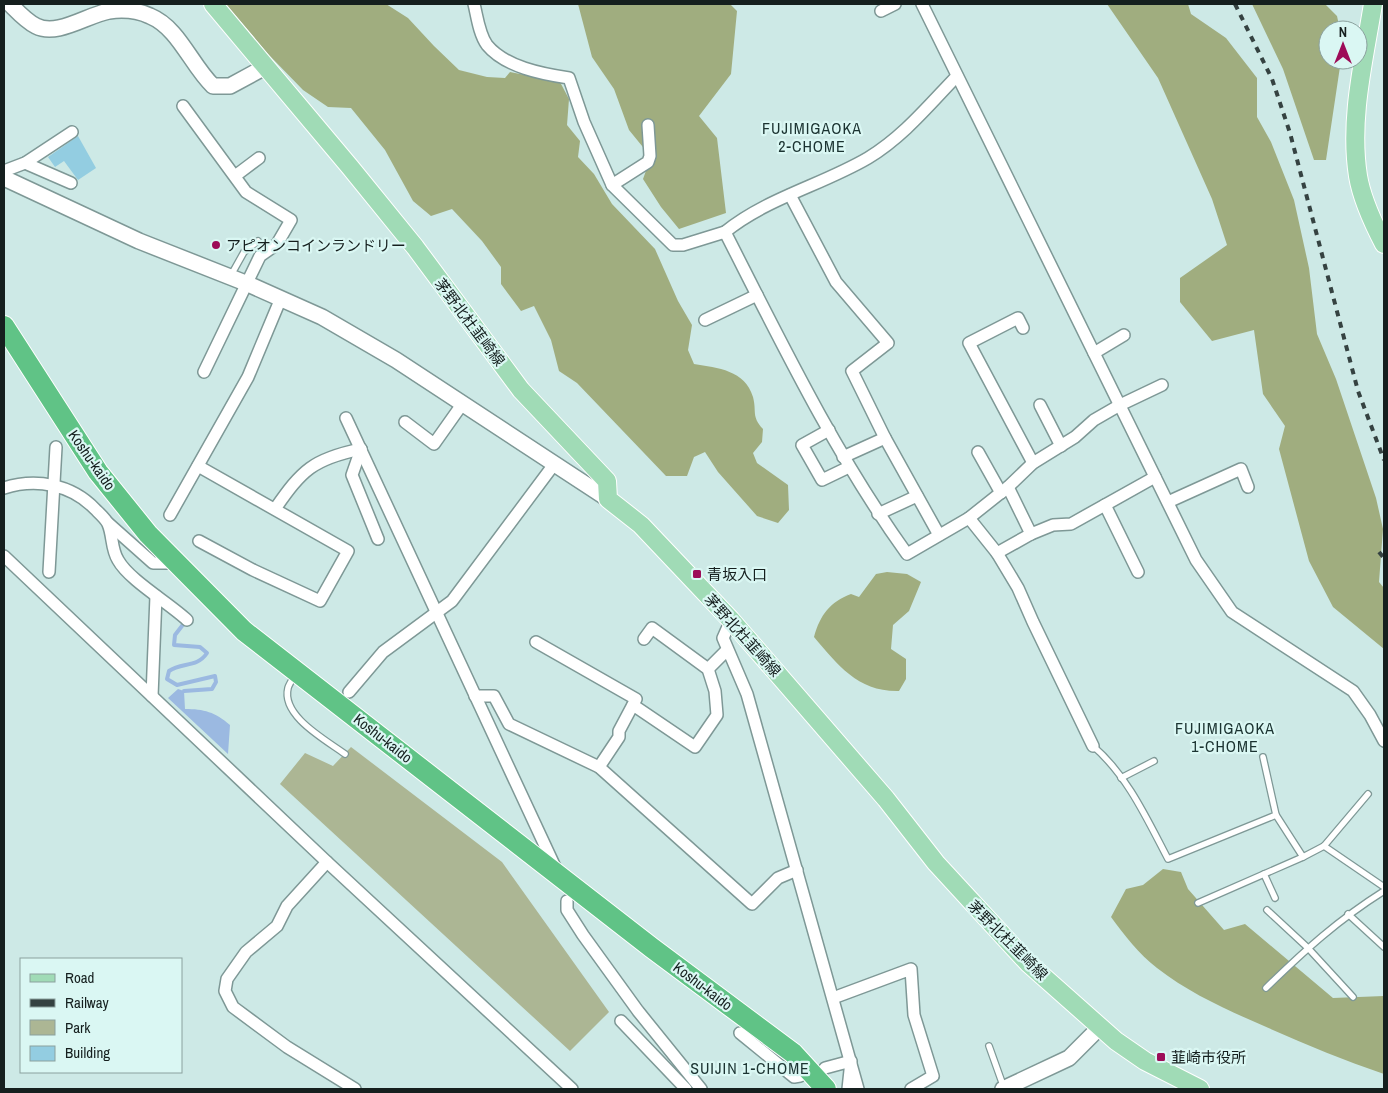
<svg xmlns="http://www.w3.org/2000/svg" width="1388" height="1093" font-family="'Archivo Narrow','Noto Sans JP',sans-serif">
  <style>
    .green { fill: #acb694 }
    .forest { fill: #a0ad7f }
    .water { fill: #9bb9e1 }
    .lines { fill: none; stroke-linecap: round; stroke-linejoin: round }
    .stream { stroke: #9bb9e1; stroke-width: 4 }
    .building { fill: #93cde1 }
    .lane-casing { stroke: #7e9896; stroke-width: 8 }
    .street-casing { stroke: #7e9896; stroke-width: 14 }
    .secondary-casing { stroke: #7e9896; stroke-width: 18 }
    .primary-casing { stroke: #fff; stroke-width: 20 }
    .highway-casing { stroke: #fff; stroke-width: 22 }
    .lane { stroke: #fff; stroke-width: 5.5 }
    .street { stroke: #fff; stroke-width: 11 }
    .secondary { stroke: #fff; stroke-width: 15 }
    .primary { stroke: #a0dbb6; stroke-width: 18 }
    .highway { stroke: #60c386; stroke-width: 20 }
    .rail { stroke: #354241; stroke-width: 4; stroke-dasharray: 6 6; stroke-linecap: butt }
    .poi-dot { fill: #9d0c58; stroke: #daf7f3; stroke-width: 2 }
    .labels { text-anchor: middle; dominant-baseline: central; stroke-width: 4.5; stroke-linejoin: round; paint-order: stroke }
    .poi-label { font-size: 15px; fill: #151f1e; stroke: #daf7f3; text-anchor: start }
    .street-label { font-size: 15px; fill: #151f1e; stroke: #daf7f3 }
    .neighbourhood-label { font-size: 16px; letter-spacing: 1px; fill: #1b3331; stroke: #daf7f3 }
  </style>
  <rect width="100%" height="100%" fill="#cde9e6"/>
  <polygon class="green" points="351,747 502,862 609,1012 570,1051 280,784 305,753 333,766"/>
  <g class="forest">
    <path d="M226 4H386L408 18 434 46 459 70 487 77 505 78 510 72 560 82 569 99 567 125 580 141 578 157 594 174 612 204 655 249 678 301 692 325 688 350 694 364C718 368 745 370 753 397 757 412 751 416 763 429L762 442 753 453 757 463 788 485 789 510 778 523 757 516 718 472 705 452 694 457 687 476H666L577 383 559 371 551 340 534 306 521 311 501 284V267L482 241 452 209 431 216 413 201 385 150 351 108 328 107 303 90 269 55Z"/>
    <polygon points="578,4 730,4 737,11 731,74 699,116 717,138 726,213 679,229 661,207 643,179 651,157 629,130 614,89 592,57"/>
    <polygon points="1107,4 1188,4 1191,14 1226,38 1257,78 1257,117 1271,142 1294,200 1309,268 1317,334 1336,379 1376,498 1383,529 1379,582 1384,588 1384,649 1333,607 1309,561 1279,449 1285,426 1263,394 1254,330 1212,341 1180,302 1180,278 1227,245 1212,199 1158,78"/>
    <polygon points="1252,4 1325,4 1337,16 1340,30 1328,30 1328,60 1341,60 1326,160 1314,160 1283,69"/>
    <path d="M887 572 907 574 921 582 909 611 893 625 891 649 906 659V679L899 691C858 692 838 665 814 637 820 615 830 602 851 594L859 597 876 574Z"/>
    <path d="M1163 869 1181 872 1188 889 1224 930 1245 924 1333 998 1384 996V1074C1343 1060 1304 1044 1264 1026 1227 1010 1189 993 1157 968 1139 954 1124 935 1111 917L1126 889 1143 885Z"/>
  </g>
  <path class="water" d="M178 689 184 691 185 709C204 709 215 712 230 725L228 754 168 698Z"/>
  <g class="lines">
    <path class="stream" d="M184 691 212 689 216 682 215 676 177 685 167 679 169 671C182 662 197 668 207 653L200 647 174 645 175 635 185 622"/>
  </g>
  <polygon class="building" points="78,136 96,168 78,180 64,161 55,167 48,157"/>
  <g class="lines">
    <g class="lane-casing">
      <g id="lane">
        <polyline points="230,277 244,252 258,241"/>
        <path d="M295 674C293 679 289 684 288 688 281 716 326 740 345 754"/>
        <path d="M1093 746C1127 775 1147 819 1168 859L1276 815 1263 757"/>
        <polyline points="1121,778 1154,761"/>
        <polyline points="1276,815 1303,857 1324,846 1368,794"/>
        <polyline points="1324,846 1384,887"/>
        <polyline points="1264,874 1275,898"/>
        <polyline points="1198,903 1303,857"/>
        <polyline points="1267,910 1308,948 1353,997"/>
        <polyline points="1348,914 1384,947"/>
        <path d="M1266 988C1305 950 1338 920 1384 891"/>
        <polyline points="989,1046 1004,1088"/>
      </g>
    </g>
    <g class="street-casing">
      <g id="street">
        <path d="M474 4C477 16 479 34 487 45 505 67 542 74 569 78L584 122 612 185 673 245H683L725 232"/>
        <polyline points="922,4 1196,560 1232,612 1353,691 1370,715 1384,741"/>
        <polyline points="881,11 895,4"/>
        <path d="M957 76C929 105 903 137 868 158 822 185 767 198 725 232 781 342 835 454 907 554L969 518 1008 487 1033 463 1075 437 1094 420 1120 405 1162 385"/>
        <polyline points="183,106 246,192 291,220 277,244 260,256 204,372"/>
        <polyline points="25,163 71,183"/>
        <polyline points="4,171 25,163 72,132"/>
        <polyline points="235,176 259,158"/>
        <polyline points="612,185 648,162 650,156 648,125"/>
        <polyline points="790,195 836,282 888,343 852,371 885,438 939,535"/>
        <polyline points="705,320 757,295"/>
        <polyline points="1023,328 1018,318 969,343 1033,463"/>
        <polyline points="1094,353 1124,335"/>
        <polyline points="1040,405 1061,446"/>
        <polyline points="346,418 555,867"/>
        <polyline points="405,422 434,444 463,403"/>
        <polyline points="829,430 802,445 822,480 849,467"/>
        <polyline points="361,449 352,475 378,539"/>
        <polyline points="978,452 1001,493"/>
        <polyline points="843,457 885,438"/>
        <polyline points="198,466 348,551 320,601 253,570 199,541"/>
        <polyline points="1008,487 1031,534"/>
        <path d="M4 488C36 478 71 484 95 509 99 513 106 519 108 524 113 535 111 549 118 560 129 580 169 603 187 620"/>
        <polyline points="1168,502 1241,469 1248,487"/>
        <polyline points="1105,505 1138,572"/>
        <path d="M275 509C302 470 313 459 361 449"/>
        <polyline points="878,514 917,496"/>
        <polyline points="170,515 248,377 281,298"/>
        <polyline points="969,518 997,553 1018,588 1033,622 1093,746"/>
        <polyline points="108,523 153,563 177,563"/>
        <polyline points="997,553 1031,534 1053,525 1071,524 1155,477"/>
        <polyline points="4,556 327,862 572,1089"/>
        <polyline points="49,572 56,447"/>
        <polyline points="731,620 723,638 747,694 858,1089"/>
        <polyline points="536,642 636,699 619,731 619,737 599,767"/>
        <polyline points="708,669 727,650"/>
        <polyline points="349,692 383,652 452,601 555,463"/>
        <polyline points="152,696 156,596"/>
        <polyline points="475,696 494,696 509,724 599,767 752,904 778,878 797,870"/>
        <polyline points="633,705 695,747 717,715 715,691 708,669 652,628 644,639"/>
        <polyline points="327,862 287,906 277,926 246,952 227,979 225,991 233,1007 287,1047 355,1089"/>
        <polyline points="567,901 567,910 583,935 638,1011 701,1089"/>
        <polyline points="833,998 911,969 914,1015 933,1076 911,1089"/>
        <polyline points="621,1021 686,1089"/>
        <polyline points="740,1033 794,1077 800,1076"/>
        <polyline points="825,1068 851,1061 848,1089"/>
      </g>
    </g>
    <g class="secondary-casing">
      <g id="secondary">
        <path d="M10 4C18 12 26 21 36 26 57 37 87 15 109 11 123 9 137 10 150 16 179 28 191 65 213 86H230L265 67"/>
        <polyline points="4,178 139,241 248,284 322,317 396,360 608,499"/>
        <polyline points="1003,1089 1069,1058 1100,1027"/>
      </g>
    </g>
    <g class="primary-casing">
      <g id="primary">
        <polyline points="213,4 350,167 415,247 521,390 607,481 608,499 641,525 731,620 886,799 936,863 1028,963 1116,1041 1145,1061 1200,1089"/>
        <path d="M1373 4C1364 60 1349 119 1358 176 1362 200 1373 223 1384 244"/>
      </g>
    </g>
    <g class="highway-casing">
      <polyline id="highway" points="4,326 98,472 148,534 244,631 652,948 793,1053 826,1089"/>
    </g>
    <use href="#lane" class="lane"/>
    <use href="#street" class="street"/>
    <use href="#secondary" class="secondary"/>
    <use href="#primary" class="primary"/>
    <use href="#highway" class="highway"/>
    <g class="rail">
      <polyline points="1235,4 1272,79 1290,133 1358,391 1384,460"/>
      <polyline points="1379,552 1384,558"/>
    </g>
  </g>
  <g class="poi-dot">
    <circle cx="216" cy="245" r="5"/>
    <rect x="692" y="569" width="10" height="10" rx="2.5"/>
    <rect x="1156" y="1052" width="10" height="10" rx="2.5"/>
  </g>
  <g class="labels">
    <g class="poi-label">
      <text x="226" y="245">アピオンコインランドリー</text>
      <text x="707" y="574">青坂入口</text>
      <text x="1171" y="1057">韮崎市役所</text>
    </g>
    <g class="street-label">
      <text transform="translate(470 322) rotate(53)">茅野北杜韮崎線</text>
      <text transform="translate(92 460) rotate(55)">Koshu-kaido</text>
      <text transform="translate(743 635) rotate(48)">茅野北杜韮崎線</text>
      <text transform="translate(383 738) rotate(38)">Koshu-kaido</text>
      <text transform="translate(1008 940) rotate(45)">茅野北杜韮崎線</text>
      <text transform="translate(703 986) rotate(37)">Koshu-kaido</text>
    </g>
    <g class="neighbourhood-label">
      <text x="812" y="128">FUJIMIGAOKA<tspan x="812" dy="18">2-CHOME</tspan></text>
      <text x="1225" y="728">FUJIMIGAOKA<tspan x="1225" dy="18">1-CHOME</tspan></text>
      <text x="750" y="1068">SUIJIN 1-CHOME</text>
    </g>
  </g>
  <rect width="1388" height="1093" fill="none" stroke="#151f1e" stroke-width="10"/>
  <rect x="20" y="958" width="162" height="115" fill="#daf7f3" stroke="#8ba19e"/>
  <rect x="30" y="974" width="25" height="8" fill="#a0dbb6" stroke="#8ba19e"/>
  <text x="65" y="983" font-size="15" fill="#151f1e">Road</text>
  <rect x="30" y="999" width="25" height="8" fill="#354241" stroke="#8ba19e"/>
  <text x="65" y="1008" font-size="15" fill="#151f1e">Railway</text>
  <rect x="30" y="1020" width="25" height="15" fill="#acb694" stroke="#8ba19e"/>
  <text x="65" y="1033" font-size="15" fill="#151f1e">Park</text>
  <rect x="30" y="1046" width="25" height="15" fill="#93cde1" stroke="#8ba19e"/>
  <text x="65" y="1058" font-size="15" fill="#151f1e">Building</text>
  <g transform="translate(1343 45)"><circle r="24" fill="#daf7f3" stroke="#8ba19e"/>
  <path d="M0-4L9 19L0 12L-9 19Z" fill="#9d0c58"/>
  <text y="-8" font-size="14" font-weight="bold" text-anchor="middle" fill="#151f1e">N</text>
  </g>
</svg>
